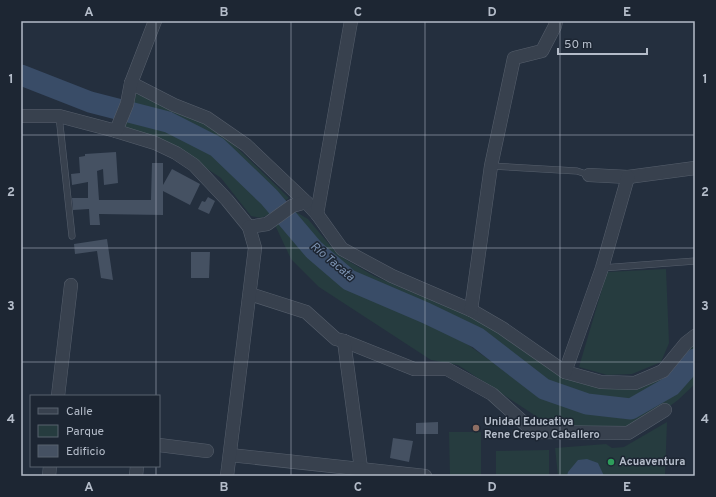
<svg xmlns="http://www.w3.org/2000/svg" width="716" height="497" font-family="Overpass,sans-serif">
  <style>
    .green { fill: #263c3f }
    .water { fill: #394c67 }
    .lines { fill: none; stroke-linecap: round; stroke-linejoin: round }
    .river { stroke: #394c67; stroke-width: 21 }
    .building { fill: #455162 }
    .lane-casing { stroke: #565f6c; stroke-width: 7 }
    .street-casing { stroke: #565f6c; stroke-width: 14 }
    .lane { stroke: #38414e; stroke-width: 6 }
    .street { stroke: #38414e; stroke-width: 13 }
    .grid { fill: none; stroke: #b4bcc9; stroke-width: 1; stroke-opacity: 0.55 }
    .education-dot { fill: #8d6e63; stroke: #1d2633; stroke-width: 1.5 }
    .leisure-dot { fill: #2e9e5b; stroke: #1d2633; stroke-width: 1.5 }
    .labels { text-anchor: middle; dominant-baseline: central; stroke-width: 3; stroke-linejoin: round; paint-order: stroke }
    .poi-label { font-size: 11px; font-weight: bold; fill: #b4bcc9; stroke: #1d2633; text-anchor: start }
    .water-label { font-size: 12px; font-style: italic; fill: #7c92b1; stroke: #1d2633 }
    .neatline { fill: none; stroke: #b4bcc9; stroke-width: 1.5 }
    .grid-label { font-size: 13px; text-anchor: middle; font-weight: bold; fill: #b4bcc9 }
  </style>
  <rect width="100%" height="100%" fill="#242f3e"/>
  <g class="green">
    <polygon points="136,94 190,113 225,136 289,198 282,203 222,144 168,115 133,106"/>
    <polygon points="128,117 167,128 216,154 251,185 272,213 261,218 251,216 221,178 171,145 121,128"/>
    <polygon points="296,212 308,219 338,255 374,276 480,321 555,373 632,385 695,342 695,350 673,377 647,393 627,400 589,396 546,382 478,333 353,277 317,246 289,214"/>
    <polygon points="283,221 308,251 344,283 433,324 467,344 544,399 582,411 626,419 673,391 695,368 695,384 678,400 666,409 626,432 583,434 548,424 458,365 431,360 319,287 291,259 275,225"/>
    <polygon points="666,269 669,343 661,362 632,374 607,375 579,367 607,272"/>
    <polygon points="667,422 665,476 558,476 555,448 606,444 612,448 624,447"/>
    <polygon points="449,432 481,432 481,476 450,476"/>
    <polygon points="549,450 549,476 496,476 496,451"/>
  </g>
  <polygon class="water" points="587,459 598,463 604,476 567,476 568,472 578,460"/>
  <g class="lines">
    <polyline class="river" points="21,75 90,102 168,122 217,147 269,197 314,250 349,280 426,313 478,338 544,389 587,404 631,409 671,386 695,359"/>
  </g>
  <g class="building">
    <polygon points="116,152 118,183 104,185 103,169 97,171 99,200 151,200 152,163 163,163 163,185 172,169 200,184 190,205 163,191 163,215 99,214 100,225 90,225 89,209 73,210 72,198 88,198 88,182 72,185 71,174 80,173 79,157 85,156 85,154"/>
    <polygon points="208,197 215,201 209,214 198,209 202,201 205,202"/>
    <polygon points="107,239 113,280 101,278 97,251 75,254 74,244"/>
    <polygon points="191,252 210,252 209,278 191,278"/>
    <polygon points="438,422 438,434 416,434 416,423"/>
    <polygon points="393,438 413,441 409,462 390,458"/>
  </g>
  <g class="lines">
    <g class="lane-casing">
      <g id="lane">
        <polyline points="59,116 72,236"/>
        <polyline points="491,166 577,171 589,175"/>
        <polyline points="602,268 695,261"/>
      </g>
    </g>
    <g class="street-casing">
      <g id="street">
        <polyline points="131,83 174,105 207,118 246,145 306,202 317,214 342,249 392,276 471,310 502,328 565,372 601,382 635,383 663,371 686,343 695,336"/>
        <polyline points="21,116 59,116 116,131 155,143 176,153 194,165 227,200 249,227"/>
        <polyline points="116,131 127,104 131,83 155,21"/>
        <polyline points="589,175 628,177 695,168"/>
        <polyline points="317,214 351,21"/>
        <polyline points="250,294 306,312 336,339 344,341 414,369 447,369 492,394 534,432 628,433 665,410"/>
        <polyline points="471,310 491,166 514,58 542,51 555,26 556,21"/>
        <polyline points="344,341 362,476"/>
        <polyline points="565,372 602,268 628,177"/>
        <polyline points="58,396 71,285"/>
        <polyline points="159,445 207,451"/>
        <polyline points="230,455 425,476"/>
        <polyline points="49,476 50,466"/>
        <polyline points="136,476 137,466"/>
        <polyline points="227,476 255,248 249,227 267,224 292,206 306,202"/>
      </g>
    </g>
    <use href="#lane" class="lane"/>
    <use href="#street" class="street"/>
  </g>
  <path class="grid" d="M156 21V396M291 21V476M425 21V476M560 21V476M21 135H695M21 248H695M21 362H695M156 466V476"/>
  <circle class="education-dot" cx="476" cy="428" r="4"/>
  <circle class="leisure-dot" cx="611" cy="462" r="4"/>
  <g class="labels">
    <g class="poi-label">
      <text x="484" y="422">Unidad Educativa<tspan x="484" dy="13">Rene Crespo Caballero</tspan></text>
      <text x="619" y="462">Acuaventura</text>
    </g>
    <g class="water-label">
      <text transform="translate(332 262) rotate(40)">Río Tacata</text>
    </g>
  </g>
  <rect width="716" height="497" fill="none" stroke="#1d2633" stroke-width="44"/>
  <rect x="30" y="395" width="130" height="72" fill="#1d2633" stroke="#59626f"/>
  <rect x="38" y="408" width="20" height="6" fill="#38414e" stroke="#59626f"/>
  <text x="66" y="415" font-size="12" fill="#b4bcc9">Calle</text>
  <rect x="38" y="425" width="20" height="12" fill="#263c3f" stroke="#59626f"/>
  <text x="66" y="435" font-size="12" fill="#b4bcc9">Parque</text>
  <rect x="38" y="445" width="20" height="12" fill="#455162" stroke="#59626f"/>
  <text x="66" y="455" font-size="12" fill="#b4bcc9">Edificio</text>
  <path d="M558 48v6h89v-6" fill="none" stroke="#b4bcc9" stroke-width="2"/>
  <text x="564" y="48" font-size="12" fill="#b4bcc9" stroke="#1d2633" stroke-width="3" paint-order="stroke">50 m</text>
  <rect x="22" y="22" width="672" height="453" class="neatline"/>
  <g class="grid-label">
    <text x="89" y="16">A</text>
    <text x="224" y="16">B</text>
    <text x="358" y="16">C</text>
    <text x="492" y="16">D</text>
    <text x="627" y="16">E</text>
    <text x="11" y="83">1</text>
    <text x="705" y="83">1</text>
    <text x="11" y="196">2</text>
    <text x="705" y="196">2</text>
    <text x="11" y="310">3</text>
    <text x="705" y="310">3</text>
    <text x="11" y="423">4</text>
    <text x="705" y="423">4</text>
    <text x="89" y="491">A</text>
    <text x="224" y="491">B</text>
    <text x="358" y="491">C</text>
    <text x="492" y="491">D</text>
    <text x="627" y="491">E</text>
  </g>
</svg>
